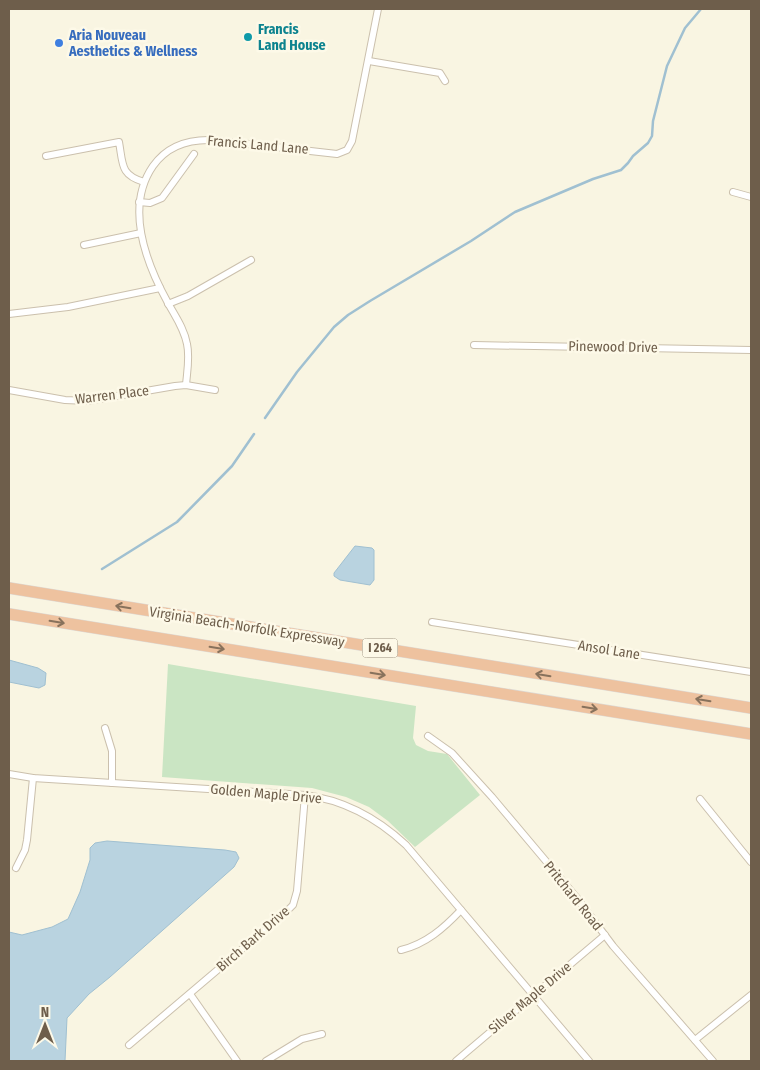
<svg xmlns="http://www.w3.org/2000/svg" width="760" height="1070" font-family="'Fira Sans Condensed',sans-serif">
  <style>
    .green { fill: #cae5c3 }
    .water { fill: #b9d3e0; stroke: #a0c0d1 }
    .lines { fill: none; stroke-linecap: round; stroke-linejoin: round }
    .stream { stroke: #a0c0d1; stroke-width: 2.5 }
    .street-casing { stroke: #cbc0ad; stroke-width: 8 }
    .highway-casing { stroke: #dcd8d4; stroke-width: 12 }
    .street { stroke: #fff; stroke-width: 6 }
    .highway { stroke: #eec29f; stroke-width: 11 }
    .oneway { stroke: #88725c }
    .culture-dot { fill: #0f9aa8; stroke: #fdf9e8; stroke-width: 2 }
    .shop-dot { fill: #3f7fe0; stroke: #fdf9e8; stroke-width: 2 }
    .labels { text-anchor: middle; dominant-baseline: central; stroke-width: 5; stroke-linejoin: round; paint-order: stroke }
    .shield { fill: #fdf9e8; stroke: #998c7a; stroke-width: 1 }
    .shield-label { font-size: 12px; font-weight: bold; fill: #6e5e4b }
    .culture-label { font-size: 14px; font-weight: bold; fill: #0d838f; stroke: #fdf9e8; text-anchor: start }
    .shop-label { font-size: 14px; font-weight: bold; fill: #366cbe; stroke: #fdf9e8; text-anchor: start }
    .street-label { font-size: 14px; fill: #6e5e4b; stroke: #fdf9e8 }
  </style>
  <rect width="100%" height="100%" fill="#f9f5e2"/>
  <polygon class="green" points="168,664 416,706 413,738 416,745 428,751 447,754 480,795 415,847 388,821 369,807 346,797 312,788 162,777"/>
  <g class="water">
    <polygon points="355,546 372,548 374,550 374,580 370,585 340,580 334,576 334,573"/>
    <polygon points="9,660 38,668 46,673 45,685 39,688 9,682"/>
    <polygon points="107,841 225,850 236,852 239,858 234,867 110,977 89,994 67,1018 65,1061 9,1061 9,932 22,935 52,927 68,919 80,892 90,860 90,848 95,843"/>
  </g>
  <g class="lines">
    <g class="stream">
      <polyline points="265,418 297,372 334,327 348,315 370,301 471,241 515,212 593,179 621,170 628,163 633,156 648,143 652,136 653,121 667,66 685,28 701,9"/>
      <polyline points="102,569 177,522 232,466 254,434"/>
    </g>
    <g class="street-casing">
      <g id="street">
        <polyline points="369,61 440,73 445,81"/>
        <path d="M46 156 119 142C123 164 120 175 144 182"/>
        <polyline points="733,192 751,197"/>
        <polyline points="139,202 150,203 162,198 194,154"/>
        <polyline points="84,245 141,233"/>
        <polyline points="168,304 188,296 251,260"/>
        <polyline points="9,314 68,307 160,288"/>
        <polyline points="474,345 751,350"/>
        <path d="M186 385C187 372 190 357 187 344 184 328 175 316 168 303 146 263 124 208 153 166 167 146 189 139 213 140L337 154 347 150 352 141 378 9"/>
        <polyline points="9,390 65,400 88,401 175,386 186,385 215,390"/>
        <polyline points="432,622 751,672"/>
        <polyline points="105,728 112,751 112,783"/>
        <polyline points="428,736 452,753 492,797 577,898 613,946 713,1061"/>
        <path d="M9 774 33 778 305 795C345 800 377 818 406 845L589 1061"/>
        <polyline points="700,799 751,862"/>
        <polyline points="16,868 25,850 27,840 33,778"/>
        <path d="M401 950C426 944 444 928 461 910"/>
        <polyline points="190,994 237,1061"/>
        <polyline points="695,1040 751,995"/>
        <polyline points="129,1045 287,911 293,905 297,891 305,795"/>
        <polyline points="266,1061 302,1039 322,1034"/>
        <polyline points="456,1061 605,935"/>
      </g>
    </g>
    <g class="highway-casing">
      <g id="highway">
        <polyline points="9,588 751,708"/>
        <polyline points="9,614 751,734"/>
      </g>
    </g>
    <use href="#street" class="street"/>
    <use href="#highway" class="highway"/>
  </g>
  <defs><path id="oneway-shaft" d="M-6 0H5M1.5-3L5.5 0L1.5 3" fill="none" stroke-width="1.6" stroke-linecap="round" stroke-linejoin="round" transform="scale(1.25)"/></defs>
  <g class="oneway">
    <use href="#oneway-shaft" transform="translate(123 607) rotate(-171)"/>
    <use href="#oneway-shaft" transform="translate(57 622) rotate(9)"/>
    <use href="#oneway-shaft" transform="translate(217 648) rotate(9)"/>
    <use href="#oneway-shaft" transform="translate(378 674) rotate(9)"/>
    <use href="#oneway-shaft" transform="translate(543 675) rotate(-171)"/>
    <use href="#oneway-shaft" transform="translate(703 700) rotate(-171)"/>
    <use href="#oneway-shaft" transform="translate(590 708) rotate(9)"/>
  </g>
  <circle class="culture-dot" cx="248" cy="37" r="5"/>
  <circle class="shop-dot" cx="59" cy="43" r="5"/>
  <g class="labels">
    <rect class="shield" x="362.5" y="638.5" width="35" height="19" rx="4"/>
    <g class="shield-label">
      <text x="380" y="648">I 264</text>
    </g>
    <g class="culture-label">
      <text x="258" y="29">Francis<tspan x="258" dy="16">Land House</tspan></text>
    </g>
    <g class="shop-label">
      <text x="69" y="35">Aria Nouveau<tspan x="69" dy="16">Aesthetics &amp; Wellness</tspan></text>
    </g>
    <g class="street-label">
      <text transform="translate(258 145) rotate(5)">Francis Land Lane</text>
      <text transform="translate(613 347) rotate(1)">Pinewood Drive</text>
      <text transform="translate(112 395) rotate(-7)">Warren Place</text>
      <text transform="translate(247 627) rotate(9)">Virginia Beach-Norfolk Expressway</text>
      <text transform="translate(609 650) rotate(9)">Ansol Lane</text>
      <text transform="translate(266 794) rotate(5)">Golden Maple Drive</text>
      <text transform="translate(573 896) rotate(51)">Pritchard Road</text>
      <text transform="translate(253 939) rotate(-41)">Birch Bark Drive</text>
      <text transform="translate(530 998) rotate(-40)">Silver Maple Drive</text>
    </g>
  </g>
  <rect width="760" height="1070" fill="none" stroke="#6e5e4b" stroke-width="20"/>
  <g transform="translate(45 1025)" stroke="#fdf9e8" stroke-width="4" paint-order="stroke">
  <path d="M0-4L9 19L0 12L-9 19Z" fill="#6e5e4b"/>
  <text y="-8" font-size="14" font-weight="bold" text-anchor="middle" fill="#6e5e4b">N</text>
  </g>
</svg>
